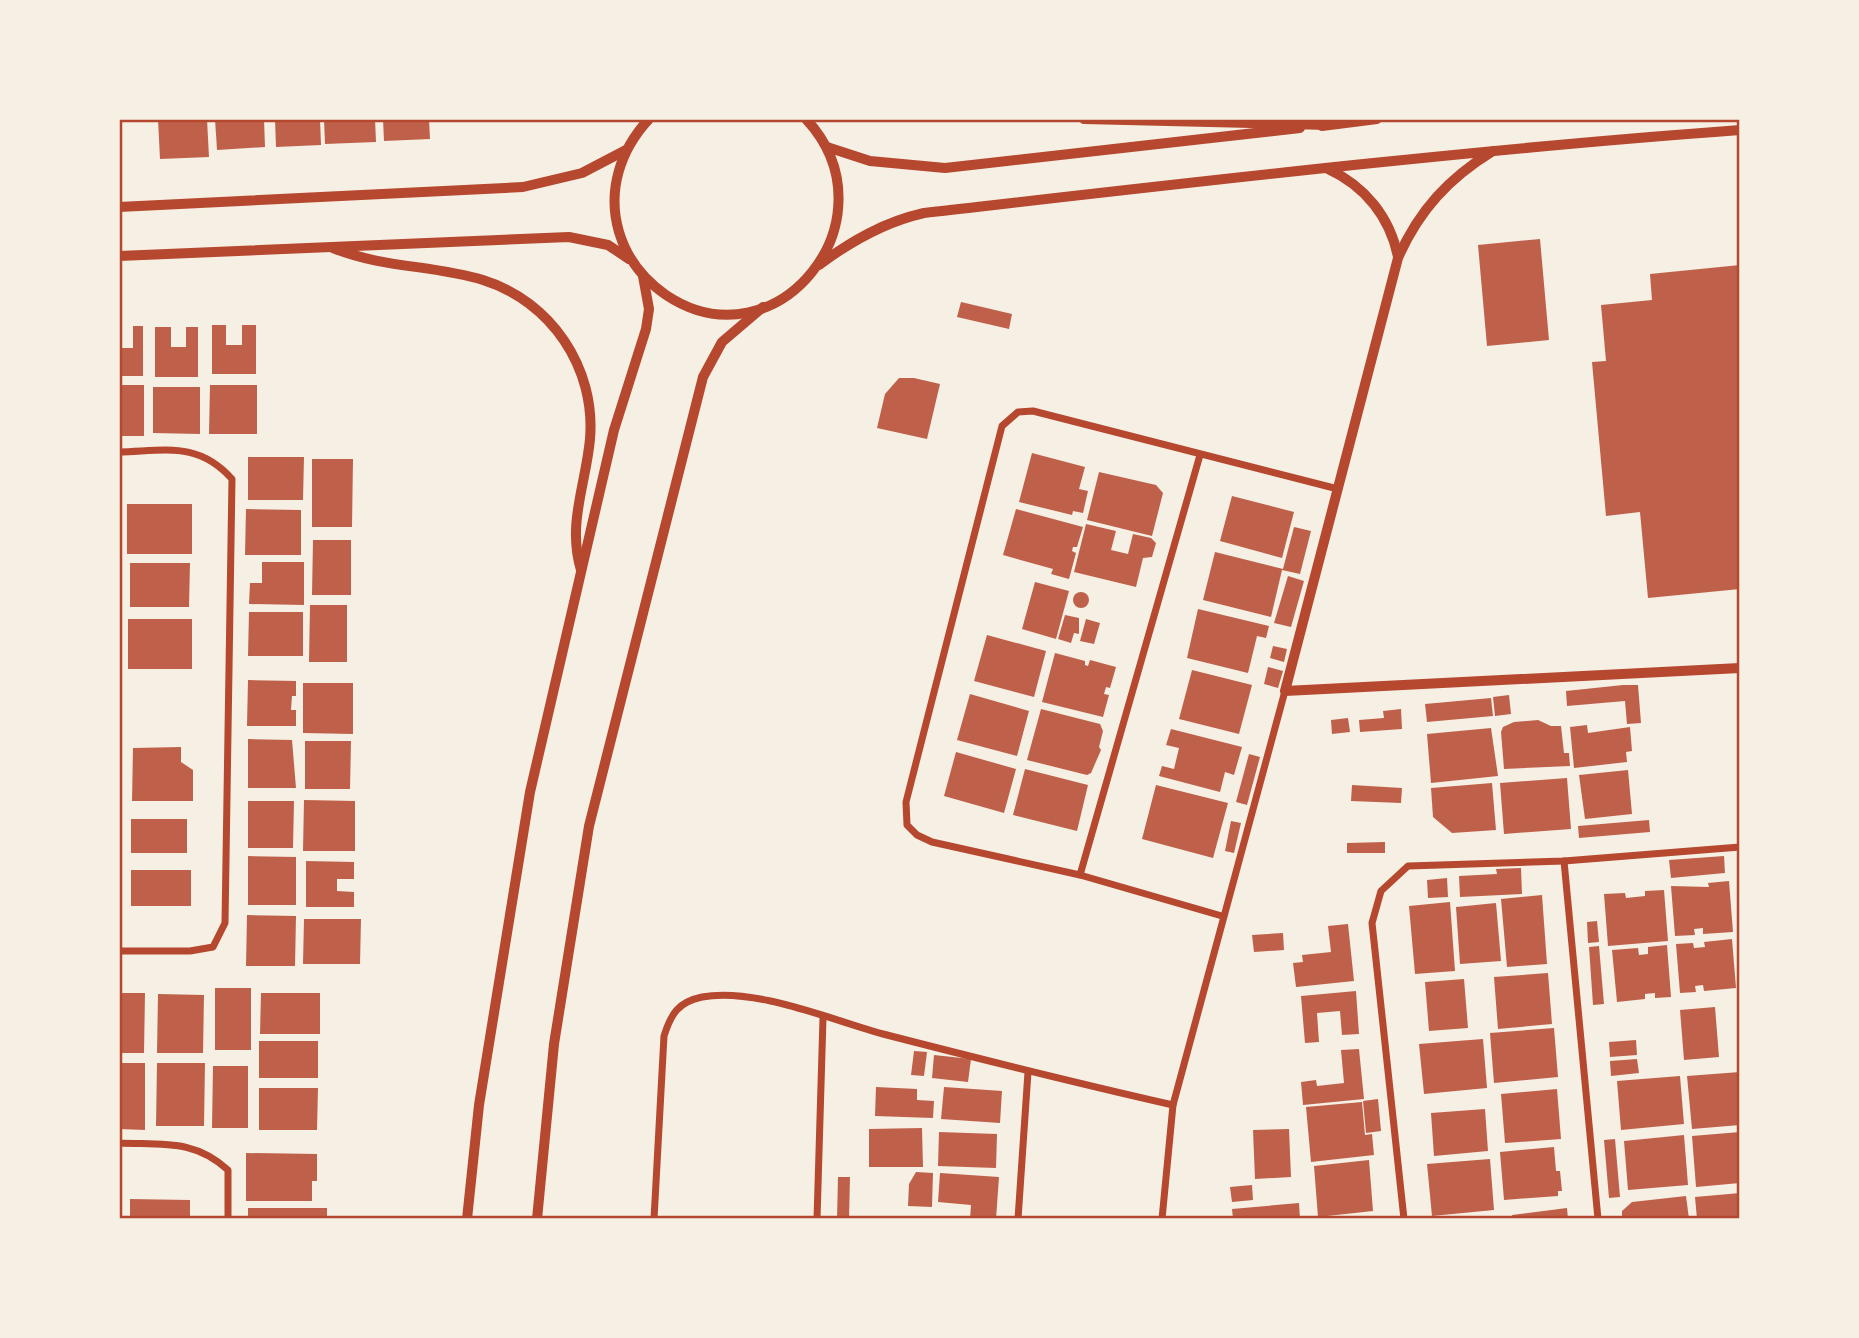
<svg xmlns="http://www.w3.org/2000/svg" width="1859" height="1338" font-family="'Exo 2',sans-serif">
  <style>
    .building { fill: #bf614a }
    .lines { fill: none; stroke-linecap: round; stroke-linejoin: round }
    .minor { stroke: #b5482f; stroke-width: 7 }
    .tertiary { stroke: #b5482f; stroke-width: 10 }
    .secondary { stroke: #b5482f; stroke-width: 10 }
    .neatline { fill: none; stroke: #b5482f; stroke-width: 2.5 }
  </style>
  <rect width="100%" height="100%" fill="#f6efe4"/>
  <g class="building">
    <polygon points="158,119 207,119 209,157 160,159"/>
    <polygon points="215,119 264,119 265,147 217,150"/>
    <polygon points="275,119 320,119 321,145 276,147"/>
    <polygon points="324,119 375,119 376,142 325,144"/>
    <polygon points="383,119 429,119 430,139 384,141"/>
    <polygon points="1540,239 1549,340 1487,346 1478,245"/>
    <polygon points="1740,265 1740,589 1648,598 1640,512 1606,516 1592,362 1606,361 1601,305 1652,300 1650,274"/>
    <polygon points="961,302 1012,314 1009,329 957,317"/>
    <polygon points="212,325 226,325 226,345 242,345 242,325 256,325 256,374 212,374"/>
    <polygon points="133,326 143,326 143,376 119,376 119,348 133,348"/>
    <polygon points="155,327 171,327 171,347 186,347 186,327 198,327 198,377 155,377"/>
    <polygon points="899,378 914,378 940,384 927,439 877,428 885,394"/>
    <rect x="119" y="385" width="25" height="51"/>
    <polygon points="210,385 257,385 257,434 209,434"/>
    <polygon points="153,387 200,387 200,434 153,433"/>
    <polygon points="1032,453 1085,467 1079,489 1088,491 1083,513 1073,511 1072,515 1019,502"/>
    <polygon points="248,457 304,457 303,500 248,500"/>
    <polygon points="312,459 353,459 352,527 312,527"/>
    <polygon points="1099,472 1156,485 1163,493 1152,536 1087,520"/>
    <polygon points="1232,496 1294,512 1282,558 1220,541"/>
    <rect x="127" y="504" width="65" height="50"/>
    <polygon points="246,509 301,510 301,555 245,555"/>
    <polygon points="1016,509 1083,527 1077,547 1073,547 1072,551 1076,553 1069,579 1051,574 1053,569 1003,555"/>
    <polygon points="1086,524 1116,531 1111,550 1128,554 1133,534 1151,538 1156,543 1152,557 1143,558 1136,587 1074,572"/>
    <polygon points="1294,527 1311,531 1300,574 1282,570 1271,617 1203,600 1215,552 1283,569"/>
    <polygon points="313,540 351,540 351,595 312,595"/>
    <polygon points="262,562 304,562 304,605 249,604 250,583 262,583"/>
    <polygon points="130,563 190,563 189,607 130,607"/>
    <polygon points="1288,576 1304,581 1291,627 1274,623"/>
    <polygon points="1035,582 1069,591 1056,639 1022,629"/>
    <circle cx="1081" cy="600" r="8"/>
    <polygon points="310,605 347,605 347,662 309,662"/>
    <polygon points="1198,609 1269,626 1266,638 1257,636 1248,673 1187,658"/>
    <polygon points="249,612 303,612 303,656 248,656"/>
    <polygon points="1065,615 1079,618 1079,634 1074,633 1071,643 1058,639"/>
    <rect x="128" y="619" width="64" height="50"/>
    <polygon points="1086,619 1100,623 1094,644 1080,641"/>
    <polygon points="987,635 1046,651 1034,697 974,681"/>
    <polygon points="1273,646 1287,649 1284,662 1270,658"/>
    <polygon points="1055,653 1085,661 1085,665 1088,666 1090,660 1116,667 1110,688 1106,687 1104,694 1109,695 1103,717 1042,702"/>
    <polygon points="1268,667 1283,671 1278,688 1264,684"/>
    <polygon points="1192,670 1252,685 1239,734 1179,719"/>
    <rect x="119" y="679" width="3" height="52"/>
    <polygon points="248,680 296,681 296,696 292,696 291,710 296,710 296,726 247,726"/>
    <polygon points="303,683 353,683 353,734 303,733"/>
    <polygon points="1623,685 1638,685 1641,723 1627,724 1625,701 1567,706 1566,691"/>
    <polygon points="970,694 1029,711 1017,756 957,740"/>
    <polygon points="1509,695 1511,714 1495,716 1493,697"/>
    <polygon points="1491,698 1493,716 1427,722 1425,704"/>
    <polygon points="1041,709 1100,724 1103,731 1099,747 1101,750 1091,773 1087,775 1027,760"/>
    <polygon points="1401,709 1402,729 1360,732 1359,720 1384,718 1383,711"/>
    <polygon points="1348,718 1350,732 1332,734 1331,720"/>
    <polygon points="1538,720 1551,726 1561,726 1564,753 1569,753 1570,766 1504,769 1501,732 1503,727 1514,722"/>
    <polygon points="1587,725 1588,733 1630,727 1632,751 1626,752 1627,762 1574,768 1570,727"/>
    <polygon points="1491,728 1498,776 1431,783 1427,734"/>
    <polygon points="1171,729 1242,747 1234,775 1225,772 1220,792 1159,776 1162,766 1174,769 1179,748 1166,745"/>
    <polygon points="248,739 292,740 296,788 248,788"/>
    <polygon points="305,741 351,741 350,789 305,789"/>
    <polygon points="181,747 181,762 193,770 193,801 132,801 133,748"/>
    <polygon points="956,752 1016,769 1004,813 944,796"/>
    <polygon points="1249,754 1260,757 1247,805 1236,802"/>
    <polygon points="1025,769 1088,785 1077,831 1013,815"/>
    <polygon points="1628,770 1632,814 1585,819 1579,775"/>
    <polygon points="1567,778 1571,829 1504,834 1500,783"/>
    <polygon points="1492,783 1496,830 1452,833 1433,817 1431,788"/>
    <polygon points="1156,785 1228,803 1213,858 1142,839"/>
    <polygon points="1352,785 1402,788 1401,803 1351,801"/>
    <polygon points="304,800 355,801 355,851 303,851"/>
    <polygon points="248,801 294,801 293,848 248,848"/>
    <rect x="131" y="819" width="56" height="34"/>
    <polygon points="1649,820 1650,832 1579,838 1578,826"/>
    <polygon points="1231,821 1241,823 1234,853 1225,851"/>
    <polygon points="1385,842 1385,853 1347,853 1347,843"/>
    <polygon points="248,856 296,857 296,905 248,905"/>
    <polygon points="1724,856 1725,873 1671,878 1669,860"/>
    <polygon points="306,861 354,862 354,879 337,879 337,891 354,892 354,907 306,907"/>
    <polygon points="1521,868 1522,894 1460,897 1459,876 1497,874 1496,869"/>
    <rect x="131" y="870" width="60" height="36"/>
    <polygon points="1447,878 1448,897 1428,898 1427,880"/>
    <polygon points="1729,881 1733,932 1703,934 1703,928 1694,929 1695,935 1675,936 1671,886 1709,887 1708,883"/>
    <polygon points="1664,890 1668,941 1608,946 1604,894 1625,893 1626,898 1645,896 1645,891"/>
    <polygon points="1542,895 1547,964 1507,967 1501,899"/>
    <polygon points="1450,902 1455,971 1415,974 1409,906"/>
    <polygon points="1496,903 1501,961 1460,964 1456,907"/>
    <polygon points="247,915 296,916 295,966 246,966"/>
    <polygon points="304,919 361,919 360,964 303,964"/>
    <polygon points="1597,921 1599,942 1588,943 1587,922"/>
    <polygon points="1348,924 1354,981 1296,987 1293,963 1303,962 1302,955 1331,952 1328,926"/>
    <polygon points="1283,933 1284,950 1254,952 1252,935"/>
    <polygon points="1732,939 1736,988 1704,991 1703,985 1695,986 1696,992 1680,993 1676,944 1693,943 1694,948 1705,947 1704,942"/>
    <polygon points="1667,945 1671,997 1655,998 1655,993 1645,994 1645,999 1617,1002 1612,950 1638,948 1639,955 1648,954 1648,947"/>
    <polygon points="1599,946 1604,1004 1593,1005 1589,947"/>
    <polygon points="1548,973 1552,1024 1498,1029 1494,977"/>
    <polygon points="1464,979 1468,1028 1429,1031 1425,982"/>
    <rect x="215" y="988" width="36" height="62"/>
    <polygon points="1356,991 1359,1034 1342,1035 1340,1011 1317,1013 1319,1042 1305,1043 1301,996"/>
    <polygon points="119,993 145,993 144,1053 119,1053"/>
    <polygon points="261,993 320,993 320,1034 260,1034"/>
    <polygon points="158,994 204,995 203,1053 157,1053"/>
    <polygon points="1715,1007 1719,1057 1684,1060 1680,1010"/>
    <polygon points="1554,1028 1558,1077 1494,1083 1490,1033"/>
    <polygon points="1483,1039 1487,1088 1424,1094 1419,1044"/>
    <polygon points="1636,1040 1637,1055 1610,1057 1609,1042"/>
    <rect x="259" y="1041" width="59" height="37"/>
    <polygon points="1359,1049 1364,1099 1303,1105 1301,1082 1316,1080 1317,1086 1344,1083 1341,1050"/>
    <polygon points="914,1051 927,1052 924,1076 911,1075"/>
    <polygon points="934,1055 971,1059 968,1082 932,1078"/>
    <polygon points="1637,1059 1639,1073 1611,1076 1610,1061"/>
    <polygon points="119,1063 145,1063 145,1130 119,1129"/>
    <polygon points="157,1063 205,1063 204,1126 156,1126"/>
    <polygon points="213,1066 248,1066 248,1128 212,1128"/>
    <polygon points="1740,1072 1740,1125 1692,1129 1687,1076"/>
    <polygon points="1680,1076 1684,1124 1621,1130 1617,1081"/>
    <polygon points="876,1087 917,1089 917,1100 934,1101 933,1118 875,1116"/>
    <polygon points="944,1087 1002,1091 1000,1123 941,1119"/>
    <polygon points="259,1088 318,1088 317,1130 259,1130"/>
    <polygon points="1557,1089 1561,1139 1505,1143 1501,1094"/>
    <polygon points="1378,1099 1381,1131 1366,1133 1363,1101"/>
    <polygon points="1362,1102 1365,1135 1372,1134 1374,1155 1311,1162 1306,1107"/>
    <polygon points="1485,1109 1488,1151 1434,1156 1431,1113"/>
    <polygon points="922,1128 923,1167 869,1167 869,1129"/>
    <polygon points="1289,1129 1291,1177 1255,1179 1253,1130"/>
    <polygon points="939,1132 997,1134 996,1168 938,1166"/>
    <polygon points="1740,1132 1740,1183 1696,1187 1692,1136"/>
    <polygon points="1684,1135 1688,1185 1628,1190 1624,1141"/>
    <polygon points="1615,1139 1620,1197 1609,1198 1604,1140"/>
    <polygon points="1554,1147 1556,1171 1560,1171 1562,1191 1558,1191 1558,1196 1504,1200 1500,1152"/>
    <polygon points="246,1153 317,1154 317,1181 312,1181 312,1201 246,1201"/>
    <polygon points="1490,1159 1494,1210 1432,1216 1427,1164"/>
    <polygon points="1369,1160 1373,1211 1318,1217 1314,1166"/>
    <polygon points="916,1172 933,1173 932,1207 908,1206 909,1184"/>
    <polygon points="940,1173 999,1177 996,1219 970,1219 971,1205 938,1202"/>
    <polygon points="838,1177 850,1177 849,1219 837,1219"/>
    <polygon points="1252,1185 1253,1200 1232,1202 1230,1187"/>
    <polygon points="1740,1193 1740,1219 1697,1219 1695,1197"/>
    <polygon points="1686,1196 1689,1219 1622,1219 1622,1211 1632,1202"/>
    <polygon points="130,1199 190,1200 190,1219 130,1219"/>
    <polygon points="1299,1203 1300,1219 1233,1219 1232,1209"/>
    <rect x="248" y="1208" width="79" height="11"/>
    <polygon points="1567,1208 1568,1219 1513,1219 1512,1215"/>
  </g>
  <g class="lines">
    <g class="minor">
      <path d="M119 452C165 451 198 441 232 479L225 923 213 947 190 951H119"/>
      <polyline points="1564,861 1598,1219"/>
      <polyline points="1080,875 1200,455"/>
      <polyline points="1222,916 1080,875 932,842 917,835 907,825 906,802 1002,426 1018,412 1033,411 1338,489"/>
      <path d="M119 1143C163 1145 194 1139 228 1170V1219"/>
      <path d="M654 1219 664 1036C671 1014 678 1002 702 997 754 987 832 1020 883 1034 980 1059 1076 1083 1173 1105"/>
      <polyline points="817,1219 823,1018"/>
      <polyline points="1018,1219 1028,1072"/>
      <polyline points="1162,1219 1173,1105 1285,691"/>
      <polyline points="1404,1219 1372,923 1381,891 1408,866 1564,861 1740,847"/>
    </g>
    <g class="tertiary">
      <polyline points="1322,126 1377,119"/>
      <polyline points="827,147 870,161 945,168 1300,128"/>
      <path d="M1493 151C1449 178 1419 210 1398 258L1285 691 1740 668"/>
      <path d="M1328 169C1365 186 1390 217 1398 257"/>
      <polyline points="119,207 523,187 582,173 626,150"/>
      <polyline points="119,256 569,237 608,245 629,259"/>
      <path d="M819 265C851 241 884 222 924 213 1196 182 1467 150 1740 130"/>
    </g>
    <g class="secondary">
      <path d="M649 119C620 150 607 191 619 232 627 259 643 279 666 295 777 369 898 218 806 119"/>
      <polyline points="1084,119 1328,125"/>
      <path d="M333 248C382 268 434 265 483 280 551 301 596 368 590 439 586 484 567 524 581 570"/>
      <polyline points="467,1219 479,1105 530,792 614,430 646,329 649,309 643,276"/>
      <polyline points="537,1219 554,1044 589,826 703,377 722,342 763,307"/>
    </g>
  </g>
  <rect width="1859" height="1338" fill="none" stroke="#f6efe4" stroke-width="242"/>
  <rect x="121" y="121" width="1617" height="1096" class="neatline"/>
</svg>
